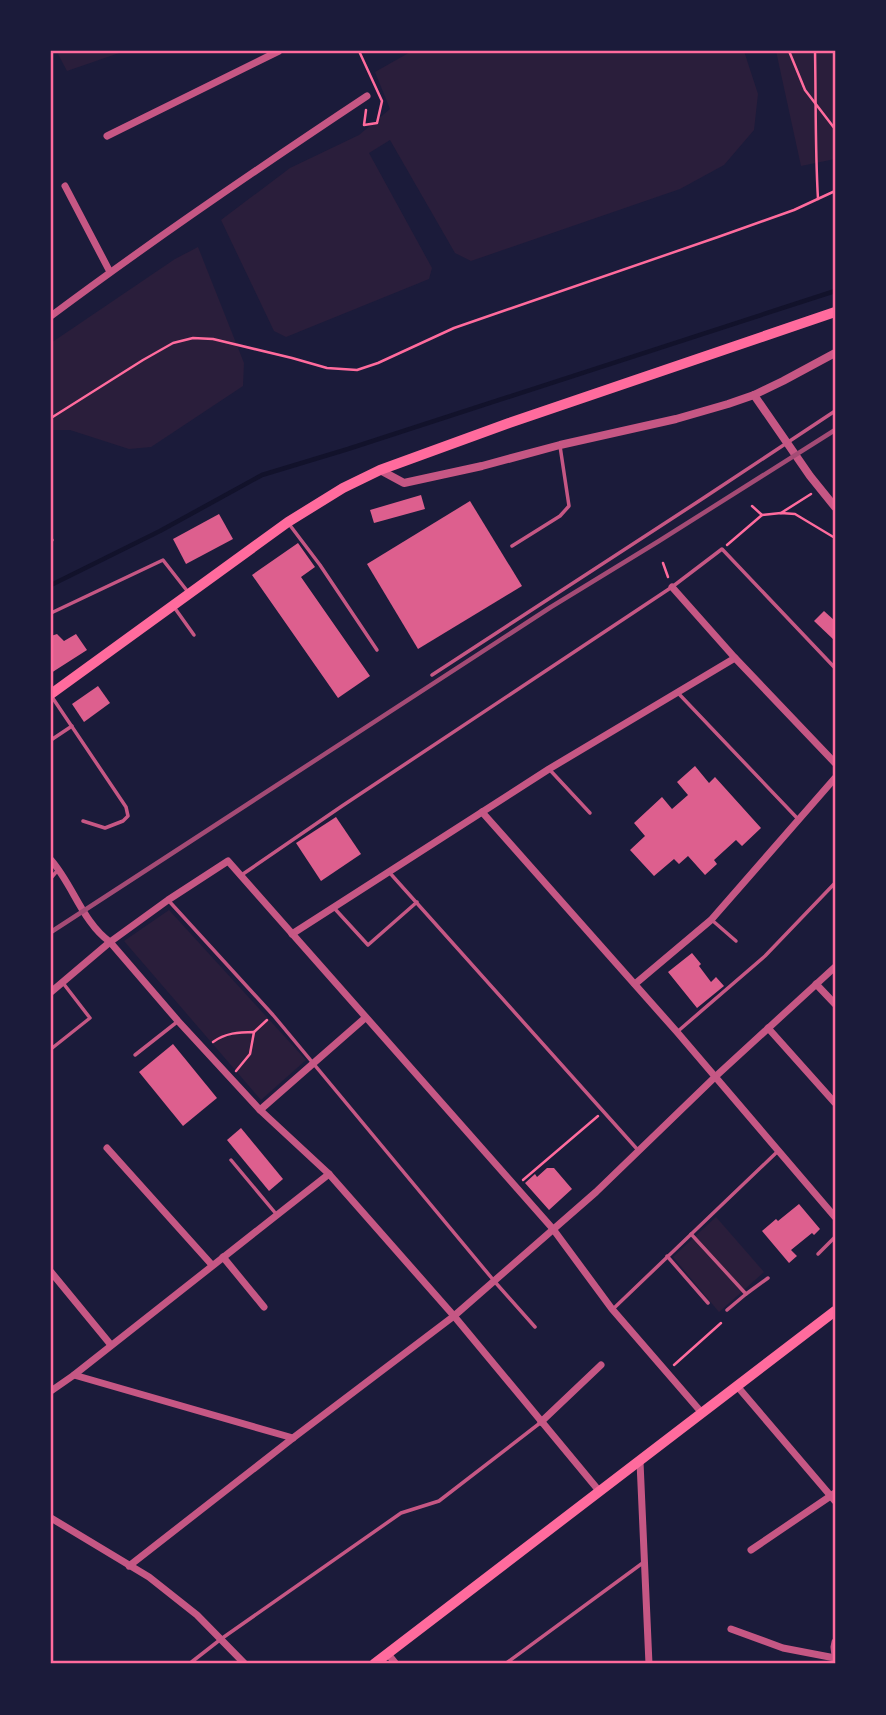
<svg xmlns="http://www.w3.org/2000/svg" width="886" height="1715" font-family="'PT Sans',sans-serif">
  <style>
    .green { fill: #2a1e3b }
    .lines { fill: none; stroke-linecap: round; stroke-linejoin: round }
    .stream { stroke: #12122b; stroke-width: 4.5 }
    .building { fill: #dd5f8e }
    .path { stroke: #ff6b9d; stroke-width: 2.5 }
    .service { stroke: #c65784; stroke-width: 3.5 }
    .minor { stroke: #c65784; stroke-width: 7 }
    .tertiary { stroke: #c65784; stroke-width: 8 }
    .primary { stroke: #ff6b9d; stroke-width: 10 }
    .trunk { stroke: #ff6b9d; stroke-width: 10 }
    .rail { stroke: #a44b75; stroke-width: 4.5 }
    .neatline { fill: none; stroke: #ff6b9d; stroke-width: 2.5 }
  </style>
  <rect width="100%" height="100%" fill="#1b1b3a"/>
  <g class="green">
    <polygon points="61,51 125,51 67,71 58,54"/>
    <polygon points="412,51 744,51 758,94 754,130 724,165 680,189 471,261 455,253 390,140 369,153 432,268 429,279 286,337 274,331 221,220 290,168 359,135 390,109 375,72"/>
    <polygon points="776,51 835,51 835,159 801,166"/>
    <polygon points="198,247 244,363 243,386 151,447 129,449 70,430 51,430 51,343 175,259"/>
    <polygon points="169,910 306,1060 261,1100 124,941"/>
    <polygon points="716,1217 764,1272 719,1312 673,1257"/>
  </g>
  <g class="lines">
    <polyline class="stream" points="51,585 160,531 262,475 348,449 835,291"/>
  </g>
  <g class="building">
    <polygon points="421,495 425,509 374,523 370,510"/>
    <polygon points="470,501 522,586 418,649 367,564"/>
    <polygon points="219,514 233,539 186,564 173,539"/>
    <polygon points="298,543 315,567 301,577 370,676 338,698 252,575"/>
    <polygon points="824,611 835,621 835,641 814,621"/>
    <polygon points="57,634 64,641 76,634 87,650 51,673 51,636"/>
    <polygon points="98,686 110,703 84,722 72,704"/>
    <polygon points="695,766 709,783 715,777 761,828 742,846 736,840 714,860 717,864 705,875 688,856 679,864 674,859 654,876 630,850 645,836 634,823 662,797 672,809 688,795 677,782"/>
    <polygon points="336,817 361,854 321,881 296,843"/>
    <polygon points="692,953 701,964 699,966 711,982 716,977 724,986 697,1008 668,972"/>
    <polygon points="173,1044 217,1098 183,1126 139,1072"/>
    <polygon points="241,1128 283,1179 269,1191 227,1140"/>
    <polygon points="547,1168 554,1168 572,1189 549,1210 525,1183 535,1174 537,1177"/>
    <polygon points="799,1204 820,1229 814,1235 812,1233 791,1250 797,1256 789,1263 762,1231 776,1219 778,1221"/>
  </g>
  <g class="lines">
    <g class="path">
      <polyline points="359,51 382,101 377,123 364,125 366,110"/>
      <polyline points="789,51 805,90 835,129"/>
      <path d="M815 51C816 100 815 149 818 199"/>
      <polyline points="51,418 143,360 173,343 193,338 213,339 292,358 327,368 357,370 378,363 454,328 718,237 794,210 835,191"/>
      <polyline points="752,506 762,515 781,513 795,514 835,538"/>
      <polyline points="781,513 811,494"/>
      <polyline points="727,545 762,515"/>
      <polyline points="663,563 668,577"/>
      <polyline points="254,1032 267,1020"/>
      <path d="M213 1042C225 1033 239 1032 254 1032L250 1054 236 1071"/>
      <polyline points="523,1180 598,1116"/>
      <polyline points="674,1365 721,1323"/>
    </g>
    <g class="service">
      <polyline points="289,524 320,565 377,650"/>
      <polyline points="51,540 52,540"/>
      <polyline points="512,546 560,516 569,506 560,446"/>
      <polyline points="174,607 194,635"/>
      <polyline points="51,613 163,560 188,592"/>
      <polyline points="432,675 702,499 835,411"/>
      <polyline points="679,694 798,819"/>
      <polyline points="52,697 126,807 128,816 123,821 105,828 83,821"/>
      <polyline points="51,740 72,726"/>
      <polyline points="549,769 590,813"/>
      <polyline points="389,872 637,1149"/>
      <polyline points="243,874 342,806 672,587 722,549 835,668"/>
      <polyline points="51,878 57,871"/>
      <polyline points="168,900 273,1015 495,1282 535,1327"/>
      <polyline points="335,909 368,945 417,902"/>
      <polyline points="713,921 736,941"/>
      <polyline points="677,1032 765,956 835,883"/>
      <polyline points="51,1049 90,1018 63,983"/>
      <polyline points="135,1055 177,1022"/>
      <polyline points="231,1160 277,1215"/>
      <polyline points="691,1234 746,1294 727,1310"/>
      <polyline points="818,1254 835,1237"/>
      <polyline points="667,1256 708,1303"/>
      <polyline points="746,1294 768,1278"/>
      <polyline points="613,1309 777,1152"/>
      <polyline points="189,1664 221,1639 401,1513 439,1501 540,1423"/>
      <polyline points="505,1664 644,1562"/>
    </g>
    <g class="minor">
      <polyline points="107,136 279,51"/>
      <polyline points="65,186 110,272"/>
      <path d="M51 316C154 239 260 167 367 96"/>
      <polyline points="672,587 735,658 835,763"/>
      <polyline points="482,812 677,1032 835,1217"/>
      <path d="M51 860C73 885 83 923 110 942L178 1021 260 1110 329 1174 454 1316 600 1492"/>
      <polyline points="292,934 549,769 735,658"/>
      <polyline points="635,984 711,920 835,778"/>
      <polyline points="816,984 835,1004"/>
      <polyline points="51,992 110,942 168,900 228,861 553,1229 612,1309 702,1413"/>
      <polyline points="768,1028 835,1103"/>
      <polyline points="260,1110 365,1018"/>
      <polyline points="107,1148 212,1265"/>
      <polyline points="223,1257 264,1307"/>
      <polyline points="51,1272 111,1345"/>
      <polyline points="74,1375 293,1438"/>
      <polyline points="737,1386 835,1501"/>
      <polyline points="51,1391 74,1375 329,1174"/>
      <polyline points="541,1422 601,1365"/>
      <polyline points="640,1462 649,1664"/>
      <polyline points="51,1518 149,1577 197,1615 245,1664"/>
      <polyline points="751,1550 835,1493"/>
      <polyline points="129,1566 293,1438 454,1316 596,1192 715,1077 835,967"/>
      <polyline points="731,1629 783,1648 835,1658"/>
      <polyline points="835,1642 834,1647 835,1656"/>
      <polyline points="388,1654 396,1664"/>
    </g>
    <g class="tertiary">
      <polyline points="754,395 810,476 835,507"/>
      <polyline points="380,470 404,483 482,466 560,445 676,419 728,404 754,395 783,381 835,353"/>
    </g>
    <polyline class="primary" points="51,694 288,522 343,488 380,470 509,423 835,312"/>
    <polyline class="trunk" points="374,1664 835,1311"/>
    <polyline class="rail" points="51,932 551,607 659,541 835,430"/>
  </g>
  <rect width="886" height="1715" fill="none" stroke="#1b1b3a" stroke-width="105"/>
  <rect x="52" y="52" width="782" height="1610" class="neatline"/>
</svg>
